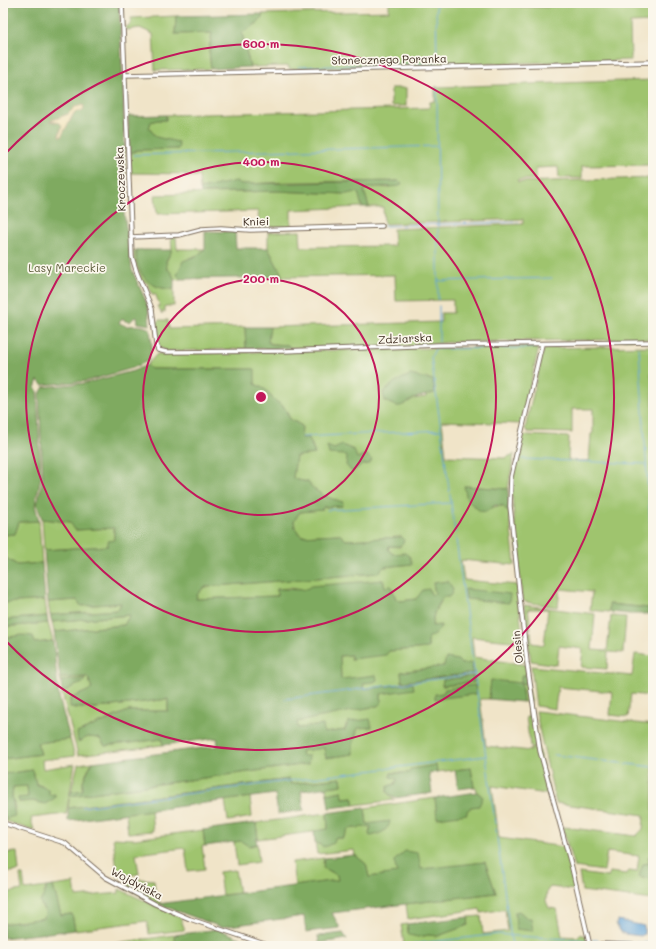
<svg xmlns="http://www.w3.org/2000/svg" width="656" height="949" font-family="Mali,sans-serif">
  <style>
    .green { fill: #9fc46e; stroke: #6d7746; fill-rule: evenodd }
    .forest { fill: #7faa61; stroke: #5d6a40; fill-rule: evenodd }
    .sand { fill: #eeda9e; stroke: #94825e }
    .water { fill: #65a5d8; stroke: #50687b }
    .lines { fill: none; stroke-linecap: round; stroke-linejoin: round }
    .stream { stroke: #65a5d8; stroke-width: 1 }
    .minor-casing { stroke: #7a6b5a; stroke-width: 5.5 }
    .minor { stroke: #fff; stroke-width: 3.5 }
    .ring { fill: none; stroke: #c2185b; stroke-width: 2 }
    .labels { text-anchor: middle; dominant-baseline: central; stroke-width: 3.5; stroke-linejoin: round; paint-order: stroke }
    .street-label { font-size: 11px; fill: #3b2a1e; stroke: #fbf7ec }
    .park-label { font-size: 11px; fill: #595836; stroke: #fbf7ec }
    .centre { fill: #c2185b; stroke: #fbf7ec; stroke-width: 2 }
    .ring-label { font-size: 12px; text-anchor: middle; font-weight: bold; fill: #c2185b; stroke: #fbf7ec; stroke-width: 3.5; stroke-linejoin: round; paint-order: stroke }
  </style>
  <rect width="100%" height="100%" fill="#fbf7ec"/>
  <filter id="ink" filterUnits="userSpaceOnUse"><feTurbulence type="fractalNoise" baseFrequency=".025" numOctaves="2"/><feDisplacementMap in="SourceGraphic" scale="8" xChannelSelector="R" yChannelSelector="G"/><feConvolveMatrix kernelMatrix="1 2 1 2 8 2 1 2 1" color-interpolation-filters="sRGB"/></filter>
  <filter id="wash" filterUnits="userSpaceOnUse"><feTurbulence type="fractalNoise" baseFrequency=".012" numOctaves="4" result="noise"/><feDisplacementMap in="SourceGraphic" scale="16" xChannelSelector="R" yChannelSelector="G"/><feGaussianBlur stdDeviation="0.9" result="paint"/><feColorMatrix in="noise" values="0 0 0 0 0 0 0 0 0 0 0 0 0 0 0 0 0 1.4 0 .05"/><feComposite in="paint" operator="in"/></filter>
  <g filter="url(#wash)">
    <rect width="100%" height="100%" fill="#f0e4c8"/>
    <g class="green">
      <polygon points="389,3 520,3 520,7 548,7 548,3 602,3 603,5 653,4 653,22 630,23 631,60 289,69 289,66 250,67 242,33 259,22 263,14 389,11"/>
      <polygon points="176,16 175,34 212,33 209,50 211,69 155,70 153,34 140,28 126,30 126,27 131,24 131,18"/>
      <path d="M653 80V165L582 166V178H559L558 167 536 168V179L517 180 518 182 653 178V339L451 342 416 346 291 348 288 345 271 344 267 339 270 327 441 322V313H453V300L396 301 395 275 283 277 268 248V232L300 231 301 247 394 246 393 229 523 224V219L384 224 383 207H369L364 191C370 185 380 187 388 188L399 181C366 182 334 181 301 182 267 182 234 185 200 189L199 176 186 177V174L130 173 129 154 137 150 178 149 156 137 149 128 151 122 157 120H166V115L429 108 430 102 435 101V87Z"/>
      <rect x="391" y="88" width="15" height="18"/>
      <polygon points="276,191 346,194 358,191 362,207 291,210 291,226 259,227 258,211 157,214 155,195"/>
      <polygon points="176,237 177,249 205,249 198,255 189,258 177,275 181,279 174,280 173,275 167,269 166,262 172,250 171,238"/>
      <path d="M136 250C136 274 150 290 174 289V306H165V312H162V314L157 306H160L155 293 153 295 147 283 142 281 135 265 133 252Z"/>
      <polygon points="159,320 168,320 169,329 245,327 246,349 167,351 161,348 159,345 157,322"/>
      <path d="M536 346 538 351 521 424 442 421 446 456 505 458 514 454 508 489 464 486 491 507 504 506 509 512 515 565 461 560 464 580 517 585 525 661 519 660 522 657 520 642 472 637 474 657 526 665 527 675H523L522 683 528 684 531 702H523L521 683 490 688 489 699H480L486 746 531 751V748H538L549 791 547 794 492 786 499 838 565 847 575 890 550 887 547 891 546 901 549 908 557 909 562 936 577 937 580 934 586 936 588 946H392L404 944 401 925 407 924 408 933 424 936 428 935 438 936 468 925 469 917 481 916 483 934 508 931 505 909 481 913 480 909 408 919 406 904 496 893 485 862 369 877 366 864 355 855 354 850 317 854 315 842 319 845 335 838H343L348 829 371 826 369 831H384L367 824 365 808 435 798 438 818 467 811 483 797 477 792 476 787H474L471 768 437 772 436 766 409 773H391L397 780 395 784 387 789V792L394 800 355 805 353 797 343 798 342 791 327 794 326 787 342 785 341 778 290 784 289 779 68 808 70 796 308 764 302 756 301 751 324 748 326 758 353 754 346 725 345 730 324 733 297 728V721L377 706 381 704V694L412 684 363 689 364 683 341 679 340 656 351 655V659L389 651 428 648V637L438 631 441 626H432L434 613 441 602 433 583 435 593 433 595 421 594 416 599 401 601 396 599 391 586 385 587 383 580 303 590 290 588 277 589V596L196 599 197 595 204 587 378 573 384 567 412 564 410 557 393 554 388 550 389 546 400 547 401 537 346 540 339 534 301 536 295 528 294 520 300 512 322 510 323 507 342 506 314 491 308 482 298 480 293 478 296 456 315 454 312 444 301 438 302 426 290 419 284 407 273 399 266 390 255 384 254 369H150L147 365 157 354ZM426 377 431 380 426 397 414 399ZM444 666 474 672 402 682 401 672ZM473 676 474 682 442 686 443 680Z"/>
      <polygon points="653,346 653,354 650,354 650,366 653,366 651,374 653,387 653,478 649,479 653,533 653,614 649,614 649,608 610,604 609,612 590,610 592,592 560,589 558,607 525,602 522,599 511,485 523,437 527,435 569,437 568,460 589,461 591,434 593,433 593,409 572,409 572,433 528,432 525,429 543,351 547,348"/>
      <polygon points="42,519 70,522 76,530 114,528 114,540 108,546 44,550"/>
      <polygon points="39,521 42,563 17,565 3,556 3,535 15,534 19,522"/>
      <polygon points="45,600 47,616 3,620 3,603"/>
      <polygon points="77,600 82,606 121,603 118,610 50,615 48,602"/>
      <polygon points="524,605 595,614 592,650 607,651 611,616 626,617 623,653 608,652 607,669 581,667 583,649 559,646 557,665 531,661 527,634 531,631 532,643 544,645 548,609 528,609 531,629 525,625"/>
      <polygon points="130,615 124,625 54,632 52,622"/>
      <polygon points="48,623 53,641 35,643 14,637 3,638 3,627"/>
      <polygon points="635,654 653,656 653,696 631,694 628,717 610,715 612,692 558,687 555,709 536,706 531,666 632,676"/>
      <polygon points="88,677 92,689 70,699 71,708 97,708 168,699 168,711 128,711 77,733 88,737 99,738 105,746 162,739 163,745 78,755 62,693 74,686 83,683 84,679 61,681 60,678"/>
      <polygon points="528,710 531,710 538,743 536,747 530,746 526,717 529,717"/>
      <polygon points="536,711 653,725 653,857 648,857 650,862 645,864 642,878 653,879 653,900 582,891 579,873 608,877 610,872 626,874 629,871 637,872 639,856 607,852 604,871 574,867 563,830 564,827 636,836 643,829 644,815 556,803 540,733"/>
      <polygon points="70,739 75,756 42,760 43,769 75,764 66,814 31,818 34,831 3,820 3,819 8,819 15,808 12,796 13,787 27,785 28,797 19,802 33,801 38,803 49,795 45,787 36,784 33,770 3,774 3,759 41,754 37,743"/>
      <polygon points="92,762 83,781 83,790 71,792 78,764"/>
      <polygon points="250,797 252,817 228,821 225,800"/>
      <polygon points="151,810 153,831 128,833 126,813"/>
      <polygon points="327,813 328,830 258,839 256,823"/>
      <polygon points="203,830 205,846 202,846 205,869 188,871 185,848 136,854 139,874 118,877 113,838 134,839"/>
      <polygon points="241,841 251,846 257,844 259,862 237,865 234,842"/>
      <polygon points="17,852 19,871 3,873 3,853"/>
      <polygon points="324,858 323,863 327,870 337,875 338,880 295,886 292,862"/>
      <polygon points="235,870 239,893 222,895 219,872"/>
      <polygon points="20,875 23,875 25,890 46,887 41,906 45,912 45,918 3,924 3,893 22,890"/>
      <polygon points="139,879 154,880 156,900 161,903 158,904 124,887 127,881"/>
      <polygon points="74,883 76,897 119,893 119,889 180,917 185,930 149,934 147,921 75,930 72,914 61,915 53,886"/>
      <polygon points="174,935 176,945 178,946 119,946 108,944"/>
    </g>
    <g class="forest">
      <path d="M3 3H119L123 86 126 193 124 213 132 270 148 306 150 325 138 323 137 317H135L130 322 125 321 123 318 119 323C121 323 124 326 127 326 136 325 143 325 150 329L152 346 148 361 133 368 87 381 42 385 38 380 35 388 37 390 41 476 35 505 39 521 19 522 15 534 3 535ZM75 107C74 115 66 131 59 135L62 126 60 123 50 121 68 114Z"/>
      <polygon points="263,14 259,22 242,33 250,67 211,69 209,50 212,33 175,34 176,16"/>
      <polygon points="166,115 166,120 157,120 151,122 149,128 156,137 178,142 179,145 178,149 137,150 129,154 128,116"/>
      <path d="M236 181 241 184 399 181 402 183 400 186C390 188 370 184 364 191L369 207H362L358 192 346 194 276 191 201 193 200 189Z"/>
      <polygon points="205,231 235,232 236,248 268,248 283,277 181,279 177,275 183,261 198,255 205,249"/>
      <path d="M136 250H172L166 261 167 269C175 273 174 281 174 289 150 290 135 274 136 250Z"/>
      <polygon points="245,327 270,327 268,342 271,344 288,345 291,348 246,349"/>
      <path d="M147 365 151 369H255V384L266 390 273 399 284 407 290 419 302 426 301 438H309L315 454 296 456 293 478 298 480 308 482C316 494 329 498 343 502L342 506 323 507 322 510 300 512 294 521 295 528 301 536 339 534 346 540 402 537 404 540C402 548 397 546 389 546L388 550 393 554 405 553 410 557 412 564 384 567 378 573 204 587 197 595 196 599 277 596V589C288 588 304 593 311 586L383 580 385 587 391 586 396 599 401 601 416 599 423 590 429 589 431 594 433 595 435 593 433 583 448 581 453 589 452 593 449 597H443L434 613 432 626 441 625C439 631 434 637 428 637V648L389 651 386 655 351 659V655L340 656 341 679 376 675 377 680 374 682 364 683 363 689 413 683 414 689 381 694V704L377 706 297 722 298 728 323 725 324 733 345 730 348 722 370 719 372 727 358 728 353 744V754L326 758 324 748 301 751 302 756H309L308 764 70 796 71 792 83 790V781L92 762 218 746 217 738 163 745 162 739 105 746 99 738 88 737 78 742 77 733 128 711H168V699L97 708H70V699L92 689 88 677 60 678 54 632 124 625 130 615 52 622 50 615 118 610 121 603 81 606 77 600 48 602 44 550 108 546V541L114 540V528L75 530 70 522 42 519 37 505 43 477 39 395 44 387 86 383 133 371Z"/>
      <path d="M410 375 433 380 435 393C428 395 419 396 413 399 400 407 400 409 385 401L383 393 395 382Z"/>
      <polygon points="342,445 354,450 357,458 366,454 372,460 369,464 362,465 352,472 346,465 347,458 345,455 329,454 327,446 334,449"/>
      <polygon points="464,486 508,489 509,512 506,510 504,506 495,505 486,512 480,511 467,500"/>
      <polygon points="3,556 17,565 42,563 45,600 3,603"/>
      <polygon points="465,589 510,594 509,603 466,599"/>
      <polygon points="609,604 649,608 649,614 630,614 609,612"/>
      <polygon points="47,616 48,623 3,627 3,620"/>
      <polygon points="22,635 33,636 35,643 53,641 59,697 70,739 37,743 41,754 3,759 3,638"/>
      <polygon points="446,658 458,660 461,664 472,663 473,673 402,682 401,672 444,666"/>
      <polygon points="523,675 527,675 528,684 521,683 523,702 489,699 491,680 521,683 521,676"/>
      <polygon points="473,676 474,682 442,686 443,680"/>
      <polygon points="85,679 83,683 74,686 62,693 61,681"/>
      <polygon points="475,685 476,694 435,699 435,694 443,693 445,689"/>
      <polygon points="436,765 437,772 429,773 432,793 394,798 387,792 388,786 395,784 397,780 396,778 390,777 391,773 409,773 411,769"/>
      <polygon points="471,768 474,787 458,789 455,770"/>
      <polygon points="33,770 36,784 49,790 49,795 55,794 55,798 45,804 33,801 19,802 18,798 28,797 27,786 13,787 12,796 15,816 3,819 3,774"/>
      <polygon points="341,778 342,785 301,791 304,810 278,814 275,794 68,821 68,808 289,779 291,784"/>
      <polygon points="342,791 343,798 353,797 355,805 329,808 327,794"/>
      <polygon points="477,792 483,797 479,806 471,807 467,811 467,814 437,818 435,798"/>
      <path d="M365 808 367 824 390 821C389 831 378 835 370 836L369 834 371 826 348 829 343 838H335L334 843 324 847 315 842 314 831 328 829 327 813Z"/>
      <polygon points="256,823 258,839 256,839 257,844 248,846 241,841 205,846 203,830"/>
      <polygon points="405,851 418,853 421,869 485,862 496,893 332,913 340,928 306,932 304,916 221,927 158,904 338,880 337,875 323,868 324,858 355,855 366,864 369,877 397,873 394,861"/>
      <polygon points="648,857 653,857 653,863 649,867 653,870 653,879 642,878 639,876 643,864 650,863"/>
      <polygon points="53,886 61,915 72,914 75,930 3,938 3,924 44,918 45,912 40,902 46,891 46,887"/>
      <polygon points="519,911 527,918 531,918 533,931 516,929 515,912"/>
      <polygon points="469,917 468,925 438,936 428,935 418,937 409,935 407,924"/>
      <polygon points="218,929 249,942 218,946 176,945 174,935"/>
      <polygon points="343,933 347,939 319,943 318,936"/>
    </g>
    <polygon class="sand" points="83,105 84,107 83,110 74,113 61,137 59,136 62,126 60,123 50,121 68,114 75,107"/>
    <polygon class="water" points="618,920 644,926 644,934 641,936 625,934 621,932 616,924"/>
    <g class="lines">
      <g class="stream">
        <polyline points="298,67 437,63 436,3"/>
        <polyline points="437,88 438,227"/>
        <polyline points="134,155 437,146"/>
        <polyline points="383,226 519,222"/>
        <polyline points="438,229 438,300"/>
        <polyline points="438,281 552,278"/>
        <polyline points="439,306 439,342"/>
        <polyline points="639,348 653,567"/>
        <polyline points="302,437 441,430"/>
        <polyline points="522,459 646,464"/>
        <polyline points="648,477 653,476"/>
        <polyline points="327,510 451,503"/>
        <polyline points="285,699 475,674"/>
        <polyline points="554,755 653,767"/>
        <polyline points="82,807 486,756"/>
        <polyline points="592,940 599,940"/>
        <polyline points="606,941 653,943"/>
        <polyline points="396,946 499,934 515,936 586,940"/>
        <polyline points="512,946 431,357 435,349 439,349 535,348"/>
      </g>
    </g>
  </g>
  <g filter="url(#ink)">
    <g class="lines">
      <g class="minor-casing">
        <g id="minor">
          <polyline points="122,3 132,257 137,273 152,309 156,345 158,350 166,352 284,351 438,345 653,342"/>
          <polyline points="125,75 653,62"/>
          <polyline points="131,237 179,235 202,229 221,228 250,230 382,226"/>
          <polyline points="542,344 511,477 510,506 527,663 540,751 572,868 590,946"/>
          <polyline points="3,823 65,843 105,877 155,904 190,919 270,946"/>
          <polyline points="595,946 602,944 647,946"/>
        </g>
      </g>
      <use href="#minor" class="minor"/>
    </g>
  </g>
  <g class="ring">
    <circle cx="261" cy="397" r="118"/>
    <circle cx="261" cy="397" r="235"/>
    <path d="M5 154A353 353 0 1 1 5 640"/>
  </g>
  <g class="labels">
    <g class="street-label">
      <text transform="translate(389 59) rotate(-1)">Słonecznego Poranka</text>
      <text transform="translate(120 179) rotate(-92)">Kroczewska</text>
      <text transform="translate(256 221) rotate(-1)">Kniei</text>
      <text transform="translate(405 338) rotate(-3)">Zdziarska</text>
      <text transform="translate(517 647) rotate(-96)">Olesin</text>
      <text transform="translate(137 883) rotate(28)">Wojdyńska</text>
    </g>
    <g class="park-label">
      <text x="67" y="267">Lasy Mareckie</text>
    </g>
  </g>
  <circle cx="261" cy="397" r="6" class="centre"/>
  <g class="ring-label">
    <text x="261" y="48">600 m</text>
    <text x="261" y="166">400 m</text>
    <text x="261" y="283">200 m</text>
  </g>
  <rect width="656" height="949" fill="none" stroke="#fbf7ec" stroke-width="16"/>
</svg>
